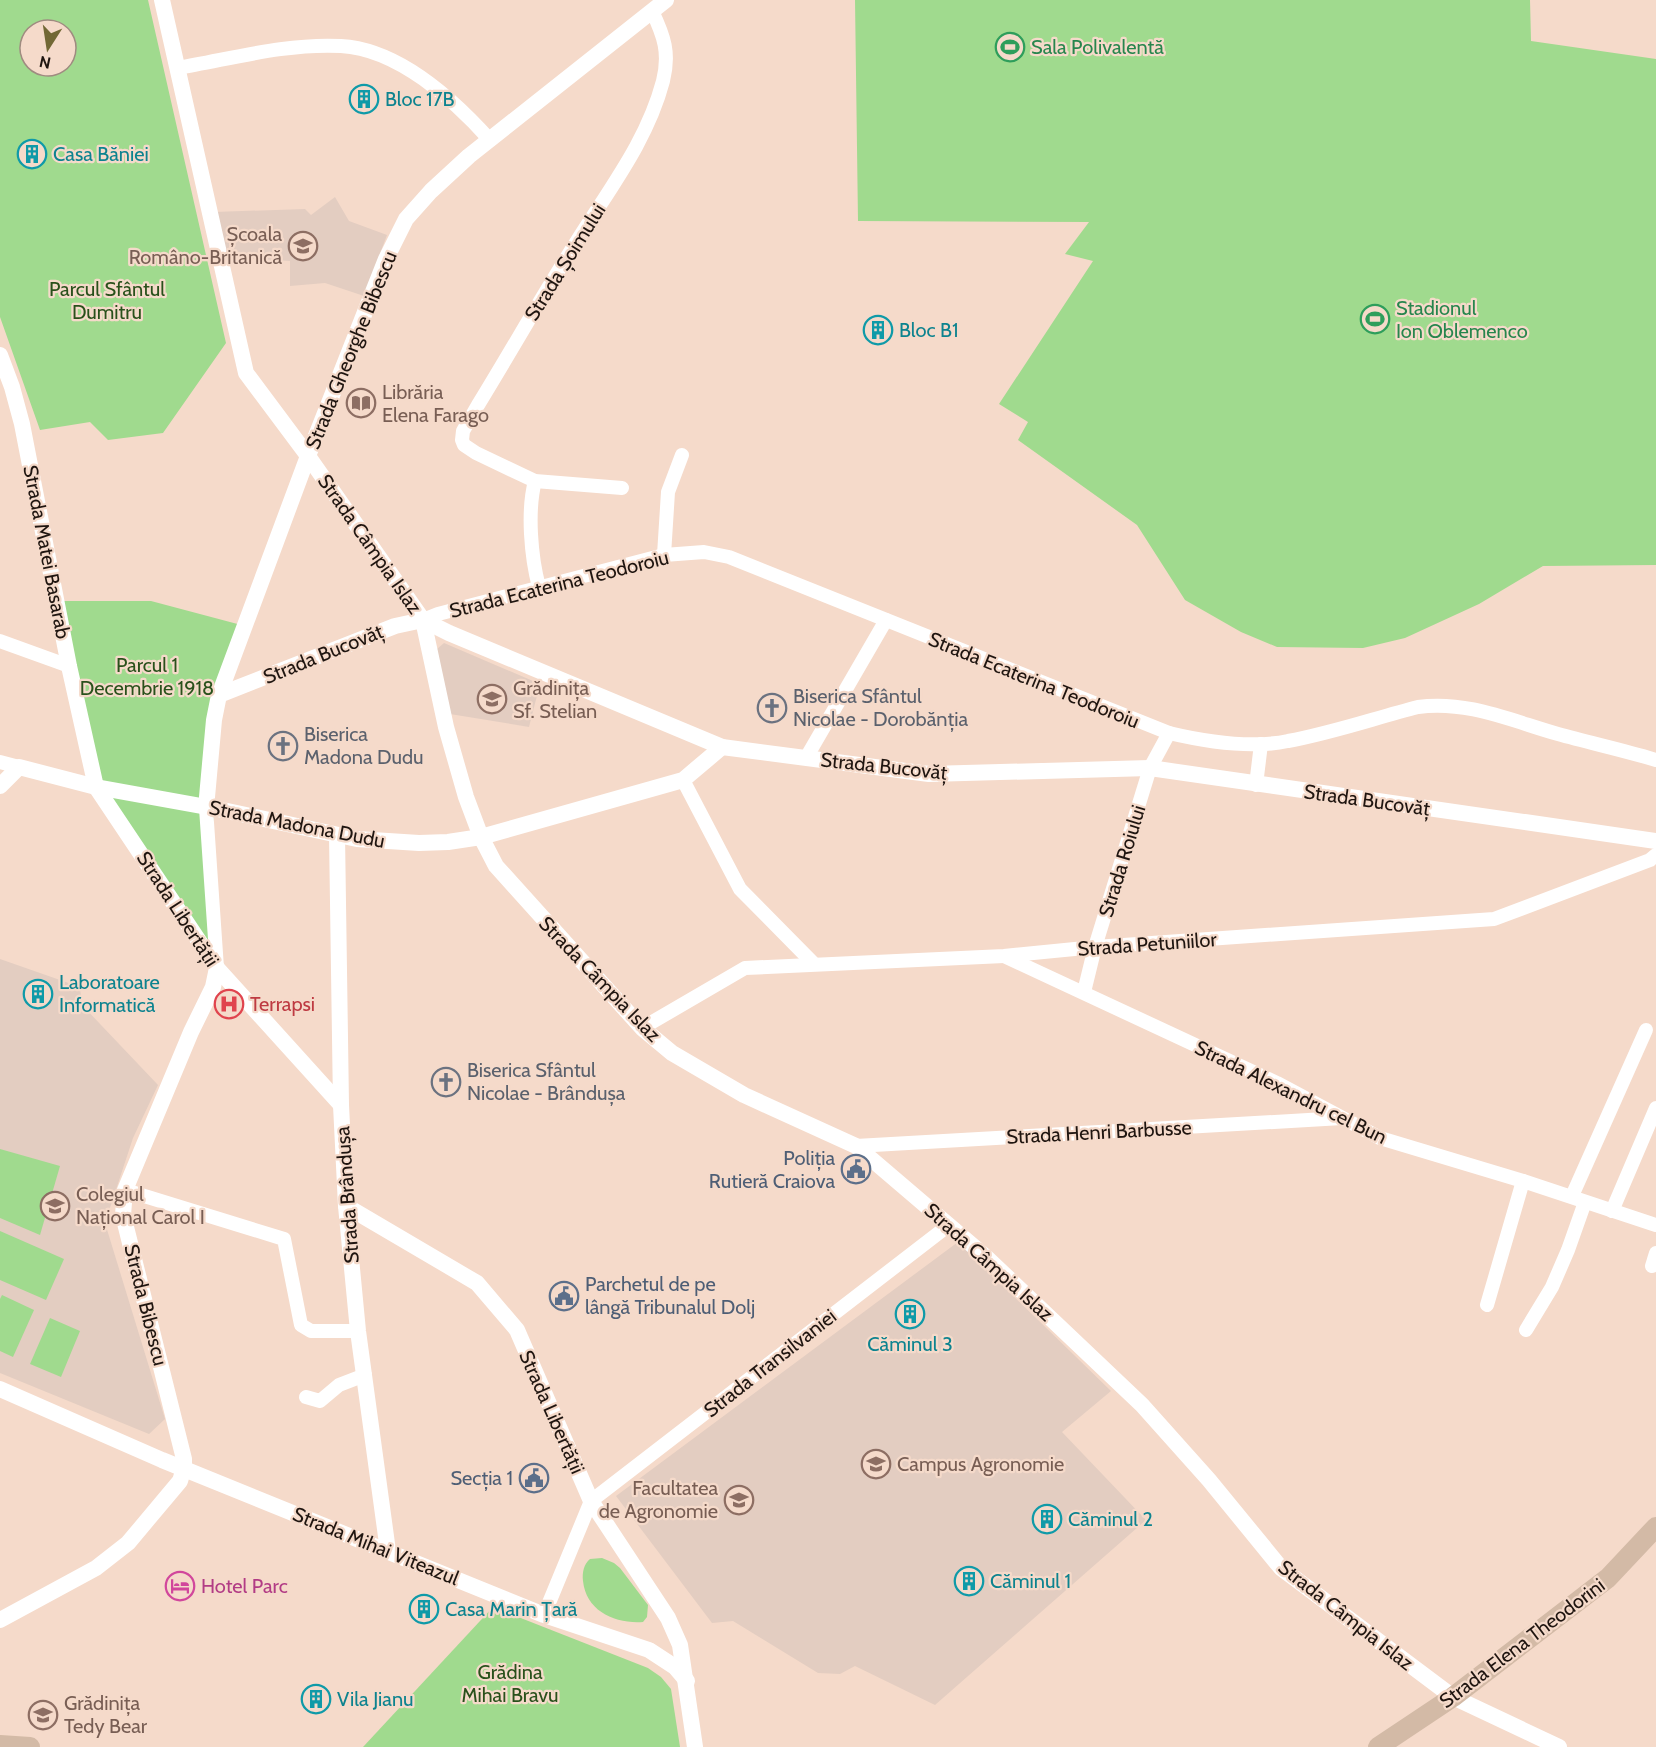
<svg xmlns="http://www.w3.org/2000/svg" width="1656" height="1747" font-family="Cabin,sans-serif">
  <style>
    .education { fill: #e3cdc1 }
    .green { fill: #a0da8e; fill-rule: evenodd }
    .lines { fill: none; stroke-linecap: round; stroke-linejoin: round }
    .minor { stroke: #fff; stroke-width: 14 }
    .tertiary { stroke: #fff; stroke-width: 16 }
    .secondary { stroke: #d3baa6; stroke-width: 20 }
    .labels { text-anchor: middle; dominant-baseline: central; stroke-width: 4.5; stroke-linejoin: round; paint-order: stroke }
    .leisure-label { font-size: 20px; fill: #27864d; stroke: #f5daca; text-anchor: start }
    .culture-label { font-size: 20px; fill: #0d838f; stroke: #f5daca; text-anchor: start }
    .education-label { font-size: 20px; fill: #785e54; stroke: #f5daca; text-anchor: start }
    .street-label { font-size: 20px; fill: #1f1510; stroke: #f5daca }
    .park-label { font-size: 20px; fill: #29511b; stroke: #f5daca }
    .worship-label { font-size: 20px; fill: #5b616d; stroke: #f5daca; text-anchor: start }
    .health-label { font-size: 20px; fill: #be3a42; stroke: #f5daca; text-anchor: start }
    .service-label { font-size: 20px; fill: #4e5e75; stroke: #f5daca; text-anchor: end }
    .hotel-label { font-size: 20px; fill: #b23c85; stroke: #f5daca; text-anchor: start }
  </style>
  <rect width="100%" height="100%" fill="#f5daca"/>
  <g class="education">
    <polygon points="335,197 349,221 387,235 364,296 325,283 290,286 290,261 226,257 214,212 305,209 311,215"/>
    <polygon points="444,643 540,684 529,727 450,714 437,649"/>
    <polygon points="0,959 80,987 82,1005 158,1085 133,1138 105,1223 165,1419 149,1434 0,1373"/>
    <polygon points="958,1242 1111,1391 1062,1432 1146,1520 935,1705 855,1666 840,1674 818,1673 733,1621 712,1623 616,1496"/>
  </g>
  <g class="green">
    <path d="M0 0H148L226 343 163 433 108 440 90 422 40 430 0 317ZM30 30H66V66H30Z"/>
    <polygon points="855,0 1530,0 1531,41 1656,59 1656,565 1543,566 1479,604 1405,638 1363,648 1277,647 1241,632 1185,600 1137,525 1018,440 1028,422 999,404 1093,261 1065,254 1089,222 858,221"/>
    <polygon points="56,601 151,601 245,626 213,720 214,956 108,805"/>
    <polygon points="0,1149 60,1166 40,1235 0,1218"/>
    <polygon points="0,1231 64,1259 46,1300 0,1280"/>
    <polygon points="2,1295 34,1310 13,1357 0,1351 0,1299"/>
    <polygon points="50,1318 80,1331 61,1377 30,1364"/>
    <path d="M602 1558 614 1563 620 1568 648 1605 647 1617 643 1622C615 1624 586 1611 583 1581 582 1572 584 1564 590 1559Z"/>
    <polygon points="493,1607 648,1668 661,1677 671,1689 680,1747 363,1747"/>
  </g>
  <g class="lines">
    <g class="minor">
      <path d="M177 68C231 59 286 43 341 46 398 49 454 100 490 140"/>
      <path d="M535 481C527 511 531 557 539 587"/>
      <path d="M622 488 535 481 476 453 464 445 462 440 463 431 478 405C513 348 546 289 582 233 613 184 648 138 663 81 670 53 664 36 652 11"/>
      <polyline points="664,555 668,492 682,455"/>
      <path d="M423 620 438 614 664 555 704 552 729 557 1169 733C1207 742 1250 749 1288 741 1332 733 1375 718 1418 707 1466 700 1512 721 1558 734 1590 743 1623 750 1656 760"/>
      <polyline points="0,641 69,666"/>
      <polyline points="806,758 886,620"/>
      <polyline points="0,762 19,767"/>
      <polyline points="683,780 740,889 814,964"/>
      <polyline points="1256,785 1261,744"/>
      <polyline points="206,808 217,968"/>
      <polyline points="1006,957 1277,1083 1380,1138 1523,1181 1656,1225"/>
      <polyline points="1084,992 1095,947 1150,768 1169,733"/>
      <polyline points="642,1028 745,968 1004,956 1095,947 1494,919 1650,860 1656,855"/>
      <polyline points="856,1146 1342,1118"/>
      <polyline points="125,1190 284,1239 301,1325 311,1331 358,1331"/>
      <polyline points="1572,1196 1646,1030"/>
      <polyline points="1612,1211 1656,1108"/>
      <polyline points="1652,1266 1656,1253"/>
      <polyline points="1487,1305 1523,1181"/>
      <polyline points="1526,1330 1552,1287 1568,1250 1585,1202"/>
      <polyline points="306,1397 320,1401 339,1385 365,1375"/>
      <polyline points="544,1615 591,1501 949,1225"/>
    </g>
    <g class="tertiary">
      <polyline points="162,0 246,373 308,456 423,620 446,727 466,797 481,837 496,866 642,1028 672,1053 744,1095 856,1146 986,1257 1142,1405 1209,1480 1281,1568 1453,1697 1559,1747"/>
      <polyline points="0,355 12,387 22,424 69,666 96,787 217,968 341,1105"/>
      <polyline points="219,695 395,626 423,620 449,633 722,747 929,774 1150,768 1656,841"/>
      <polyline points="0,786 19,767 96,787 218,809 357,839 419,843 448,842 481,837 683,780 722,747"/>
      <polyline points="206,808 214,720 219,695 308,456 386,259 406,219 431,191 469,156 666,0"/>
      <polyline points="337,835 341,1105 346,1206 358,1331 388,1551"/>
      <polyline points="346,1206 477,1283 517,1330 591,1501 668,1618 680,1645 695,1747"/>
      <polyline points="0,1389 162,1460 544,1615 649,1650 675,1667 687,1681"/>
      <polyline points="0,1620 96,1568 128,1543 180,1481 184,1468 184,1459 123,1215 125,1190 191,1032 213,987 217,968"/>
    </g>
    <g class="secondary">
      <polyline points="0,1745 30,1747"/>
      <polyline points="1378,1747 1453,1697 1608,1578 1656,1527"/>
    </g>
  </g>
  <defs>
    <g id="stadium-ring" transform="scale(1.5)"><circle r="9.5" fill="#f5daca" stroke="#2e9e5b" stroke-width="1.5"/><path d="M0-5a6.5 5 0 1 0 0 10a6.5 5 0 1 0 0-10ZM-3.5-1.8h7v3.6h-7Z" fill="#2e9e5b"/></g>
    <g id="building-ring" transform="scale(1.5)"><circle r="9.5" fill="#f5daca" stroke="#0f9aa8" stroke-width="1.5"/><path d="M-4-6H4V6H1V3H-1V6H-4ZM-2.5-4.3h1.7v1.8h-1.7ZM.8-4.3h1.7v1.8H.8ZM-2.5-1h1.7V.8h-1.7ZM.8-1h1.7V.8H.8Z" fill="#0f9aa8"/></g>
    <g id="school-ring" transform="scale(1.5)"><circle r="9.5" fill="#f5daca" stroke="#8d6e63" stroke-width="1.5"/><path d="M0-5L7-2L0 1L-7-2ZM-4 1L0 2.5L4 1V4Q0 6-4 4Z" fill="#8d6e63"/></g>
    <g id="library-ring" transform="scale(1.5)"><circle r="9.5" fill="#f5daca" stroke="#8d6e63" stroke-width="1.5"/><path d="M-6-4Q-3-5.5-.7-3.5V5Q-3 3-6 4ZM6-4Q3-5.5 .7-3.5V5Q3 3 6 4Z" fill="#8d6e63"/></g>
    <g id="church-ring" transform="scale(1.5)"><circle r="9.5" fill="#f5daca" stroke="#6b7280" stroke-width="1.5"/><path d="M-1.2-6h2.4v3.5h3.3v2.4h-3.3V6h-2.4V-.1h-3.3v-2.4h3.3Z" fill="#6b7280"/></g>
    <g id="hospital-ring" transform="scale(1.5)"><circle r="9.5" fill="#f5daca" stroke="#e0444e" stroke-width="1.5"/><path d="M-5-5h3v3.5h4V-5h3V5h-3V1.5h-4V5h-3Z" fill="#e0444e"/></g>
    <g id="civic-ring" transform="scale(1.5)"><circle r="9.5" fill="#f5daca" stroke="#5c6f8a" stroke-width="1.5"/><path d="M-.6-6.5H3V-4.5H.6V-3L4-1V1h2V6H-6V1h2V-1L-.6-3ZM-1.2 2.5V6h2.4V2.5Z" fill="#5c6f8a"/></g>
    <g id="university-ring" transform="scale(1.5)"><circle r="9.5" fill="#f5daca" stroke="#8d6e63" stroke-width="1.5"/><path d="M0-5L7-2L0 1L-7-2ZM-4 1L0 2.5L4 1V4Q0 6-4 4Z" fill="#8d6e63"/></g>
    <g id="hotel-ring" transform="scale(1.5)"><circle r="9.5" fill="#f5daca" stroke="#d1479c" stroke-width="1.5"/><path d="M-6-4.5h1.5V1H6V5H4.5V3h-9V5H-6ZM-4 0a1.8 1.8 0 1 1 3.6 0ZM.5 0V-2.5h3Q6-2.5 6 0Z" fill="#d1479c"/></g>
  </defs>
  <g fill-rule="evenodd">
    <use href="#stadium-ring" x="1010" y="47"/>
    <use href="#building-ring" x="364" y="99"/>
    <use href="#building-ring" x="32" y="154"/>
    <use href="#school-ring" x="303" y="246"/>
    <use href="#stadium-ring" x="1375" y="319"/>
    <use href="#building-ring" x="878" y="330"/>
    <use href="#library-ring" x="361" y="403"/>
    <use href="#school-ring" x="492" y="699"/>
    <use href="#church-ring" x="772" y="708"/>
    <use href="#church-ring" x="283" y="746"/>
    <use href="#building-ring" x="38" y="994"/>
    <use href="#hospital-ring" x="229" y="1004"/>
    <use href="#church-ring" x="446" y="1082"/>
    <use href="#civic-ring" x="856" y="1169"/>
    <use href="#school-ring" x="55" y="1206"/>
    <use href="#civic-ring" x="564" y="1296"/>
    <use href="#building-ring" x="910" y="1314"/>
    <use href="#university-ring" x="876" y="1464"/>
    <use href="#civic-ring" x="534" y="1478"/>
    <use href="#university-ring" x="739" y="1500"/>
    <use href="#building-ring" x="1047" y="1519"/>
    <use href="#building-ring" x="969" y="1581"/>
    <use href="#hotel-ring" x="180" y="1586"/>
    <use href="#building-ring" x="424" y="1609"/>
    <use href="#building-ring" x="316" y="1699"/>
    <use href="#school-ring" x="43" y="1715"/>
  </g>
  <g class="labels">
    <g class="leisure-label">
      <text x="1031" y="47">Sala Polivalentă</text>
      <text x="1396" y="308">Stadionul<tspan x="1396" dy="23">Ion Oblemenco</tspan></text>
    </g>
    <g class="culture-label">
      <text x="385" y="99">Bloc 17B</text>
      <text x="53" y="154">Casa Băniei</text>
      <text x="899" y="330">Bloc B1</text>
      <text x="59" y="982">Laboratoare<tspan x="59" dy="23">Informatică</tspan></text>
      <text x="910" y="1344" text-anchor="middle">Căminul 3</text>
      <text x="1068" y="1519">Căminul 2</text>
      <text x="990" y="1581">Căminul 1</text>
      <text x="445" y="1609">Casa Marin Țară</text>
      <text x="337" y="1699">Vila Jianu</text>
    </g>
    <g class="education-label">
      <text x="282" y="234" text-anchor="end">Școala<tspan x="282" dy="23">Româno-Britanică</tspan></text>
      <text x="382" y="392">Librăria<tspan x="382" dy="23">Elena Farago</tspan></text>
      <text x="513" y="688">Grădinița<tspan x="513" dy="23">Sf. Stelian</tspan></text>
      <text x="76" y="1194">Colegiul<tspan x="76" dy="23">Național Carol I</tspan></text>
      <text x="897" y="1464">Campus Agronomie</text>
      <text x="718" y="1488" text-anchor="end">Facultatea<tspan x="718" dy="23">de Agronomie</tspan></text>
      <text x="64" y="1703">Grădinița<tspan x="64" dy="23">Tedy Bear</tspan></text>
    </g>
    <g class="street-label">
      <text transform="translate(565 262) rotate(-58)">Strada Șoimului</text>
      <text transform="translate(351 350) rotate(-68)">Strada Gheorghe Bibescu</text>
      <text transform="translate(370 544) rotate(55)">Strada Câmpia Islaz</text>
      <text transform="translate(47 552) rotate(79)">Strada Matei Basarab</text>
      <text transform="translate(559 584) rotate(-14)">Strada Ecaterina Teodoroiu</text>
      <text transform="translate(323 654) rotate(-22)">Strada Bucovăț</text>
      <text transform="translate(1034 680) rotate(22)">Strada Ecaterina Teodoroiu</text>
      <text transform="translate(884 766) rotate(6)">Strada Bucovăț</text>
      <text transform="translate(1367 800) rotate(8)">Strada Bucovăț</text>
      <text transform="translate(297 824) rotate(11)">Strada Madona Dudu</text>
      <text transform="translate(1122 861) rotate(-73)">Strada Roiului</text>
      <text transform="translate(178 909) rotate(57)">Strada Libertății</text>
      <text transform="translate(1147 944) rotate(-4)">Strada Petuniilor</text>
      <text transform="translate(600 979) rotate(46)">Strada Câmpia Islaz</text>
      <text transform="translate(1291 1092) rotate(26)">Strada Alexandru cel Bun</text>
      <text transform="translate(1099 1132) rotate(-3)">Strada Henri Barbusse</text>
      <text transform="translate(347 1195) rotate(-94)">Strada Brândușa</text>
      <text transform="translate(989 1262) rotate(42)">Strada Câmpia Islaz</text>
      <text transform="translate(146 1305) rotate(76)">Strada Bibescu</text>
      <text transform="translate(770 1363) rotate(-38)">Strada Transilvaniei</text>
      <text transform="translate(552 1412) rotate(66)">Strada Libertății</text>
      <text transform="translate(376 1546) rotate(22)">Strada Mihai Viteazul</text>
      <text transform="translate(1346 1615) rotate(38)">Strada Câmpia Islaz</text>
      <text transform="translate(1522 1643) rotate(-37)">Strada Elena Theodorini</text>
    </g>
    <g class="park-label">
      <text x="107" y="289">Parcul Sfântul<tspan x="107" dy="23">Dumitru</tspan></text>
      <text x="147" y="665">Parcul 1<tspan x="147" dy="23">Decembrie 1918</tspan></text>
      <text x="510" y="1672">Grădina<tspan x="510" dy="23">Mihai Bravu</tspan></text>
    </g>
    <g class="worship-label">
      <text x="793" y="696">Biserica Sfântul<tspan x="793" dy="23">Nicolae - Dorobănția</tspan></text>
      <text x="304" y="734">Biserica<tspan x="304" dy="23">Madona Dudu</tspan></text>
      <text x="467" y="1070">Biserica Sfântul<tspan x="467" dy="23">Nicolae - Brândușa</tspan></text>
    </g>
    <g class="health-label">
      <text x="250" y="1004">Terrapsi</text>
    </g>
    <g class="service-label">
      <text x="835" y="1158">Poliția<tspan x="835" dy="23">Rutieră Craiova</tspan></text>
      <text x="585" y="1284" text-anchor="start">Parchetul de pe<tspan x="585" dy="23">lângă Tribunalul Dolj</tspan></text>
      <text x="513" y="1478">Secția 1</text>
    </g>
    <g class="hotel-label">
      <text x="201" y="1586">Hotel Parc</text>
    </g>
  </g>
  <g transform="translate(48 48) rotate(192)"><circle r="28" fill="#f5daca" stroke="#9f8b80" stroke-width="1.5"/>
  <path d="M0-4.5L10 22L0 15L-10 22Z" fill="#726835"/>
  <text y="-9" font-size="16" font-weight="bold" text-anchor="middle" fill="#1f1510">N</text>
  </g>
</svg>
